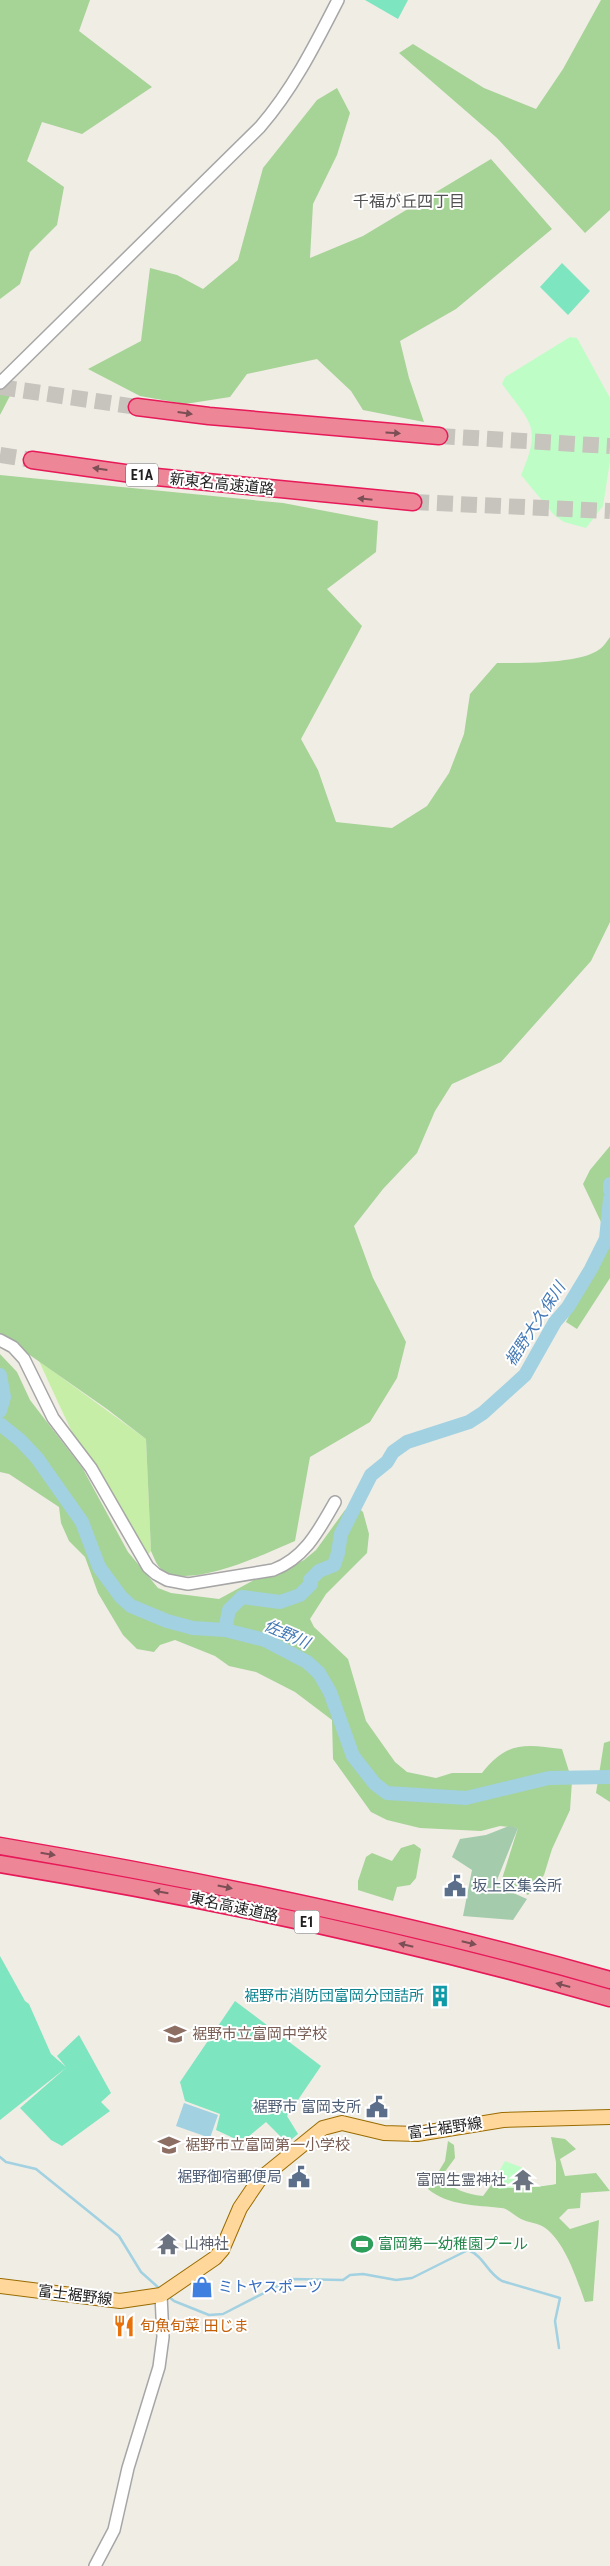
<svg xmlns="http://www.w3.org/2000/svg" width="610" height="2566" font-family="'Roboto Condensed','Noto Sans JP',sans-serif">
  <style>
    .grass { fill: #c7eea7 }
    .forest { fill: #a6d396 }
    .cemetery { fill: #a4cbab }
    .park { fill: #bffdc6 }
    .pitch { fill: #7de5c0 }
    .water { fill: #a2d1e1 }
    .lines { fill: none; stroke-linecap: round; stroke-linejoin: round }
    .stream { stroke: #a2d1e1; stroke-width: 2.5 }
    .river { stroke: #a2d1e1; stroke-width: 14 }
    .highway-tunnel { stroke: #c6c4bd; stroke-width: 16; stroke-dasharray: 16 8; stroke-linecap: butt }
    .minor-casing { stroke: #a6a6a6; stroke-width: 14 }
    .major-casing { stroke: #9a6c00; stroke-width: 16 }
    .highway-casing { stroke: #e71958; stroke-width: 19 }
    .minor { stroke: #fff; stroke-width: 11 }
    .major { stroke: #ffd79b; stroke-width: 14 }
    .highway { stroke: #ed8797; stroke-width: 16 }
    .oneway { fill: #7c4e55 }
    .labels { text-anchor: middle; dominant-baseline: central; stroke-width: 4; stroke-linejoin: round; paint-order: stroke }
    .shield { fill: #fff; stroke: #626262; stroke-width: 1 }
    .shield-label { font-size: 14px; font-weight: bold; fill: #1f1f1f }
    .street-label { font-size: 15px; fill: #1f1f1f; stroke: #fff }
    .service-label { font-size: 15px; fill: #4e5e75; stroke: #fff; text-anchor: end }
    .culture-label { font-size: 15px; fill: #0d838f; stroke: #fff; text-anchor: end }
    .education-label { font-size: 15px; fill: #785e54; stroke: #fff; text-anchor: start }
    .worship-label { font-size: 15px; fill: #5b616d; stroke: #fff; text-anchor: end }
    .leisure-label { font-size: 15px; fill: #27864d; stroke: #fff; text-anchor: start }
    .shop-label { font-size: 15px; fill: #366cbe; stroke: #fff; text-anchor: start }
    .food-label { font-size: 15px; fill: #c56008; stroke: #fff; text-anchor: start }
    .neighbourhood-label { font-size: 16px; fill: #525252; stroke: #fff }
    .water-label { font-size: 16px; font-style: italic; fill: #4479b6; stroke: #fff }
  </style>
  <rect width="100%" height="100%" fill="#f0ede5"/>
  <path class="grass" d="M39 1361 146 1439 151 1551 148 1554C100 1498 70 1428 39 1361Z"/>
  <g class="forest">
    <polygon points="0,0 90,0 79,31 152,87 82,134 42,122 27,161 64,187 57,225 30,252 20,284 0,299"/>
    <polygon points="601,0 610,0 610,210 585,233 497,138 399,53 413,44 484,88 536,109 563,69"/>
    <polygon points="337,88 350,113 337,155 313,204 310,258 363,236 491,159 552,229 456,309 400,341 409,378 424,422 363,410 351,391 317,359 247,374 230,397 185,404 140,396 88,369 141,341 150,268 177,275 203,289 238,260 263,168 317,100"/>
    <polygon points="0,382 13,390 0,415"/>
    <path d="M0 475 283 503 378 521 376 552 327 589 362 626 301 739 318 770 336 822 392 828 427 806 449 773 464 734 470 694 497 663C521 663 581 664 600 649 604 646 607 641 610 637V922L591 961 501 1062 452 1084 435 1111 417 1153 383 1189 354 1226 373 1278 406 1342 397 1378 370 1422 310 1457 295 1541C264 1554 199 1586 166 1573 158 1569 154 1558 151 1551L146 1439 107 1409 14 1344 0 1339Z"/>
    <polygon points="610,1146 610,1278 577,1329 566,1322 604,1249 601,1222 583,1184 590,1170"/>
    <path d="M0 1354 17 1372 30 1400 83 1469 128 1552 158 1588 171 1593 219 1599 254 1580 273 1575 304 1560 316 1550 345 1510 356 1505 363 1512 369 1534 367 1553 326 1594 310 1619 314 1627 348 1659 366 1721 395 1762 407 1772 436 1778 452 1773H482C507 1741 525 1744 562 1749L572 1781 570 1810 552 1849 544 1875 528 1895 501 1882 518 1828 500 1826 481 1831 420 1828 387 1820 371 1812 333 1759 332 1720 295 1692 256 1672 229 1666 215 1656 175 1640 160 1645 154 1652 137 1649 123 1635 98 1593 85 1557 69 1541 61 1523 59 1507 9 1474 0 1472Z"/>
    <polygon points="610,1741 610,1802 596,1793 604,1743"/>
    <polygon points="414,1844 421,1849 416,1878 410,1885 397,1887 393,1901 358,1890 358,1881 366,1857 372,1853 392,1861 401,1848"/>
    <path d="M551 2137 565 2139 576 2149 560 2159 565 2176 596 2173 610 2191 581 2193 580 2208 568 2209 559 2218 570 2229 599 2220 593 2301 585 2302C577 2280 564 2238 542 2226 536 2223 527 2222 521 2219 514 2216 508 2208 501 2208 477 2205 448 2206 428 2189L445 2161 448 2141 454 2145 455 2158 441 2177C454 2190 466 2194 483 2196L492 2184C503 2191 542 2187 556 2184V2162Z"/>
  </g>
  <polygon class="cemetery" points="509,1826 518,1828 495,1885 527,1899 513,1920 463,1916 472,1870 452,1857 460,1839 486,1835"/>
  <g class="park">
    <path d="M570 337 577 338 610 398V461L603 506 586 528 564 522 554 515 521 475C542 426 531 424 502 384L505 377Z"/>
    <polygon points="505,2161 526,2169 527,2175 520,2174 517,2184 524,2186 499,2189 492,2184"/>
  </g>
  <g class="pitch">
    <polygon points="365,0 408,0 398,19"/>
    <polygon points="562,263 590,291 568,315 540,287"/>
    <polygon points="0,1956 25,2001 29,2004 51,2054 66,2067 57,2056 79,2035 111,2093 101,2102 110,2111 62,2146 51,2140 20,2108 67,2067 0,2120"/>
    <polygon points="235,2001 321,2066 287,2116 298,2134 287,2143 266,2122 242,2142 216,2130 220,2114 185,2101 180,2082"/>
  </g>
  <polygon class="water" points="184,2103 218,2115 210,2138 176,2126"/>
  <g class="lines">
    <g class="stream">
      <polyline points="0,2157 6,2162 36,2169 119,2236 141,2272 160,2289"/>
      <path d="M168 2296 174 2301 209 2315 223 2314 291 2279 343 2280 350 2275 363 2274 396 2280 412 2278 468 2250C484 2256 487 2273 502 2281L560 2298 555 2321 559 2348"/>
    </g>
    <g class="river">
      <polyline points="610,1184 610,1190"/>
      <polyline points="0,1375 4,1397 0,1411"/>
      <polyline points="0,1424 20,1440 37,1458 82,1522 99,1567 121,1597 131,1606 167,1621 193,1628 225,1630 265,1640 307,1662 319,1673 330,1692 353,1756 375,1784 387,1793 466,1798 549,1778 610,1777"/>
      <polyline points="225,1630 229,1610 242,1597 280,1602 300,1595 311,1584 310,1580 319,1571 334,1565 338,1553 341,1534 371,1475 387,1462 393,1452 407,1442 469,1422 483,1413 525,1375 555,1322 568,1307 591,1269 606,1239 610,1199"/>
    </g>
    <g class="highway-tunnel">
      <polyline points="0,387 137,407"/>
      <polyline points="439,436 610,446"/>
      <polyline points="0,455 32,460"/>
      <polyline points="413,502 610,511"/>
    </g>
    <g class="minor-casing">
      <g id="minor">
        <path d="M0 383 260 127C293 89 315 45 338 0"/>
        <path d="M0 1340 13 1347 24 1359 53 1418 91 1468 148 1567 156 1574 167 1580 188 1584 273 1570C305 1558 319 1530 335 1502"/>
        <polyline points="95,2566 114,2530 128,2468 159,2367 163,2337 161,2295"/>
      </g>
    </g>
    <g class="major-casing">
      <polyline id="major" points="0,2286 120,2301 161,2295 215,2258 222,2250 240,2208 259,2180 323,2128 342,2123 384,2133 417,2134 503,2120 610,2117"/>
    </g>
    <g class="highway-casing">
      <g id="highway">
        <polyline points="137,407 209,416 439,436"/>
        <polyline points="32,460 146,476 413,502"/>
        <path d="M0 1846C205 1881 410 1923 610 1980"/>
        <path d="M0 1864C206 1898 409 1941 610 1998"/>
      </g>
    </g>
    <use href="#minor" class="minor"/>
    <use href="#major" class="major"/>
    <use href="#highway" class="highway"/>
  </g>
  <defs><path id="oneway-solid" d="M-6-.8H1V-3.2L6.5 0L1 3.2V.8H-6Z" transform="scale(1.25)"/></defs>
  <g class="oneway">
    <use href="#oneway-solid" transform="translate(185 413) rotate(8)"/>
    <use href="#oneway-solid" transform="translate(393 433) rotate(4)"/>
    <use href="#oneway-solid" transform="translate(100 469) rotate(-172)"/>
    <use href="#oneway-solid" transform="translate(365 499) rotate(-174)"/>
    <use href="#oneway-solid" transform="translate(48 1854) rotate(9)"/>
    <use href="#oneway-solid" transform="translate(225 1887) rotate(12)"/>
    <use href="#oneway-solid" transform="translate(161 1892) rotate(-170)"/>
    <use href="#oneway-solid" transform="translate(469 1943) rotate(13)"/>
    <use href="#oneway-solid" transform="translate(406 1945) rotate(-167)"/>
    <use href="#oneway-solid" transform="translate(563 1985) rotate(-165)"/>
  </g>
  <defs>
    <g id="civic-bare" transform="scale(1.725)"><path d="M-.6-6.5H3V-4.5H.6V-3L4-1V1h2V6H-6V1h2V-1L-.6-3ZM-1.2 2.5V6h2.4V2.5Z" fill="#5c6f8a" stroke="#fff" stroke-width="2.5" paint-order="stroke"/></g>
    <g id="building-bare" transform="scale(1.725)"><path d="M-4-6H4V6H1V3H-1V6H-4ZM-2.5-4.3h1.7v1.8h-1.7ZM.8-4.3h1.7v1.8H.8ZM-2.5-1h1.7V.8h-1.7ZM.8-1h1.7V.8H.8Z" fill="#0f9aa8" stroke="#fff" stroke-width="2.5" paint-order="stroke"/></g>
    <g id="school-bare" transform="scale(1.725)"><path d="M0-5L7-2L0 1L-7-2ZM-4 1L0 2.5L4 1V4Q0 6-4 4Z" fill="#8d6e63" stroke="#fff" stroke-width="2.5" paint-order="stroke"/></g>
    <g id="temple-bare" transform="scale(1.725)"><path d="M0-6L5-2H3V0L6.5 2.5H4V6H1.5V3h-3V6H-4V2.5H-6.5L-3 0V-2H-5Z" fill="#6b7280" stroke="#fff" stroke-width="2.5" paint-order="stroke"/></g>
    <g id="stadium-bare" transform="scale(1.725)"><path d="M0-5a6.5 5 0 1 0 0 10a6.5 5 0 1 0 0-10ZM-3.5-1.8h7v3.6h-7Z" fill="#2e9e5b" stroke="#fff" stroke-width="2.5" paint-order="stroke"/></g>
    <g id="shop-bare" transform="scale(1.725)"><path d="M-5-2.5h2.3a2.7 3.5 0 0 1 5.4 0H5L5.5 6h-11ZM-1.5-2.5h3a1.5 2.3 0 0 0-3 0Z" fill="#3f7fe0" stroke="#fff" stroke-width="2.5" paint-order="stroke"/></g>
    <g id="restaurant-bare" transform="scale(1.725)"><path d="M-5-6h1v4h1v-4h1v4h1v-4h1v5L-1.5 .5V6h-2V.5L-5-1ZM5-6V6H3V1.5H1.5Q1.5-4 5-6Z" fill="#e8710a" stroke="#fff" stroke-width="2.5" paint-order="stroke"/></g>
  </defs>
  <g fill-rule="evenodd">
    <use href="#civic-bare" x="455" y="1886"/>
    <use href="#building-bare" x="440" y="1996"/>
    <use href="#school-bare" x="175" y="2034"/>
    <use href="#civic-bare" x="377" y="2107"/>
    <use href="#school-bare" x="169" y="2145"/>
    <use href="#civic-bare" x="299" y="2177"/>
    <use href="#temple-bare" x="523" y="2180"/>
    <use href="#temple-bare" x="168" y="2244"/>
    <use href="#stadium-bare" x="362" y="2244"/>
    <use href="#shop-bare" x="202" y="2287"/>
    <use href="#restaurant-bare" x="124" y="2326"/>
  </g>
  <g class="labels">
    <g class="shield">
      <rect x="126" y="463.5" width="32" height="23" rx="4"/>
      <rect x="294.5" y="1910.5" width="25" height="23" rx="4"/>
    </g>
    <g class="shield-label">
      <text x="142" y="475">E1A</text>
      <text x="307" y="1922">E1</text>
    </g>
    <g class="street-label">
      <text transform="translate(222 484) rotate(6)">新東名高速道路</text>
      <text transform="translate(234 1907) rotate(12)">東名高速道路</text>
      <text transform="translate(445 2128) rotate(-8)">富士裾野線</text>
      <text transform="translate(75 2295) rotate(7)">富士裾野線</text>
    </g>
    <g class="service-label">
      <text x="472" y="1886" text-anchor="start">坂上区集会所</text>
      <text x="361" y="2107">裾野市 富岡支所</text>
      <text x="282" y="2177">裾野御宿郵便局</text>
    </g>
    <g class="culture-label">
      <text x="424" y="1996">裾野市消防団富岡分団詰所</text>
    </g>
    <g class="education-label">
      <text x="192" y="2034">裾野市立富岡中学校</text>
      <text x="185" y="2145">裾野市立富岡第一小学校</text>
    </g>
    <g class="worship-label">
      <text x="506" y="2180">富岡生霊神社</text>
      <text x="184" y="2244" text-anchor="start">山神社</text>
    </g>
    <g class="leisure-label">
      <text x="378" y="2244">富岡第一幼稚園プール</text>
    </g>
    <g class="shop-label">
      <text x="218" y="2287">ミトヤスポーツ</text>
    </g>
    <g class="food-label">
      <text x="140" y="2326">旬魚旬菜 田じま</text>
    </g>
    <g class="neighbourhood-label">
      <text x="409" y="201">千福が丘四丁目</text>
    </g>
    <g class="water-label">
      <text transform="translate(535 1324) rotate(-57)">裾野大久保川</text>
      <text transform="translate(287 1634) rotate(24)">佐野川</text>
    </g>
  </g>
</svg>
